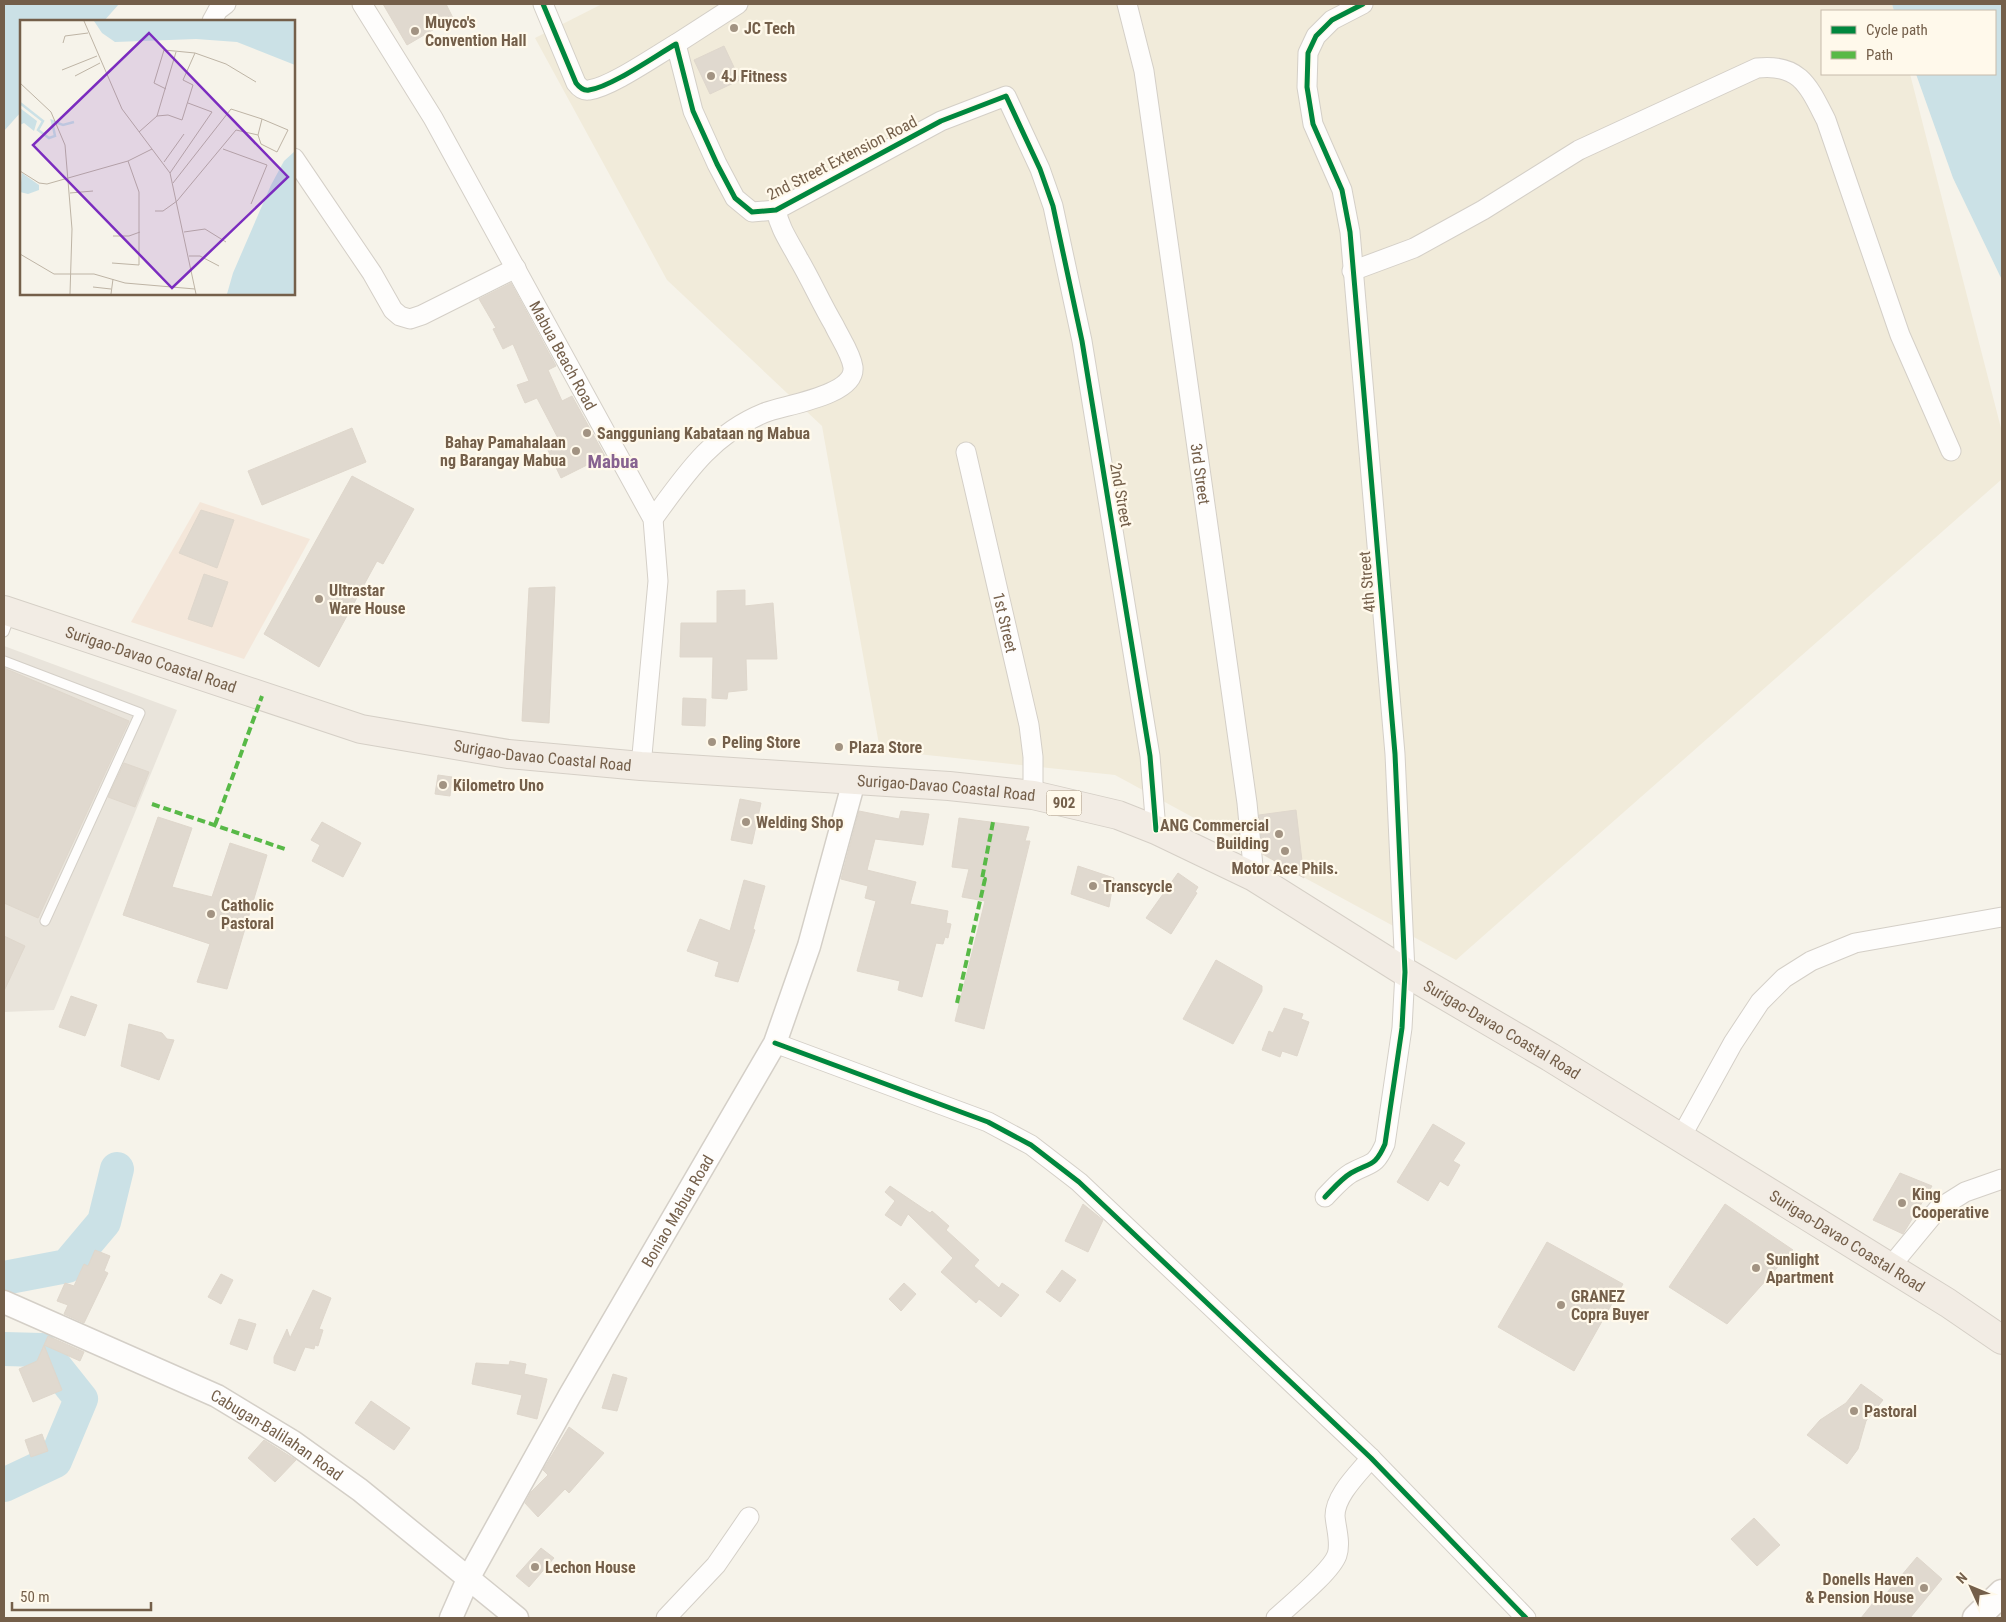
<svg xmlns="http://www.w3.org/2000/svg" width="2006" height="1622" font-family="'Roboto Condensed',sans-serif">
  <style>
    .residential { fill: #f1ebda }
    .commercial { fill: #f4e7da }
    .industrial { fill: #e9e4db }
    .water { fill: #cbe1e6 }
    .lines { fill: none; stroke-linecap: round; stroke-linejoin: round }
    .river { stroke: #cbe1e6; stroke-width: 34 }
    .building { fill: #e0d9cf; stroke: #dfd7cc }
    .service-casing { stroke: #d4cfc7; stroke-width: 11 }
    .minor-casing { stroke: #d4cfc7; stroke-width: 21 }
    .tertiary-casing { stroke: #d4cfc7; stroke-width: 25 }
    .secondary-casing { stroke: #d6d0c8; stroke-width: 29 }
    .trunk-casing { stroke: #d5cfc6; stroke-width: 30 }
    .service { stroke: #fefdfc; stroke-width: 9 }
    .minor { stroke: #fefdfc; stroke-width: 19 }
    .tertiary { stroke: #fefdfc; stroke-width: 22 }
    .secondary { stroke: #fefdfc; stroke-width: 26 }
    .trunk { stroke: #f2ece4; stroke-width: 28 }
    .quiet { stroke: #58b947; stroke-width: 4; stroke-dasharray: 8 4; stroke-linecap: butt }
    .cycleway-casing { stroke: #fff9eb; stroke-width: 8 }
    .cycleway { stroke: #00873e; stroke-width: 5 }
    .poi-dot { fill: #a29382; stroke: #fff9eb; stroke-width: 2 }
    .labels { text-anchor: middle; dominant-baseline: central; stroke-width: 4.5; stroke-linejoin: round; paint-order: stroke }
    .shield { fill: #fff9eb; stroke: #9e8d7a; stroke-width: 1 }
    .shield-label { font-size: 15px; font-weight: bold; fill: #745f4a }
    .poi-label { font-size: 16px; font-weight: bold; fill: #745f4a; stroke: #fff9eb; text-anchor: start }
    .street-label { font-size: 16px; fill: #745f4a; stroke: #fff9eb }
    .quarter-label { font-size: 19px; font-weight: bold; fill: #876290; stroke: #fff9eb }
    .inset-river { fill: none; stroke: #cbe1e6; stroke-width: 2.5 }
    .inset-road { fill: none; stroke: #beb4a5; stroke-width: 1 }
    .view { fill: #7b2cbf; fill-opacity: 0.15; stroke: #7b2cbf; stroke-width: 2.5 }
    .inset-edge { fill: none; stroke: #745f4a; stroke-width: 2.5 }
  </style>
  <rect width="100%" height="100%" fill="#f6f3ea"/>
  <polygon class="residential" points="602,4 1892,4 1894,11 1822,11 1822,74 1910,74 2002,432 2002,479 1456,960 1115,775 880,750 822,426 667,280 535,38"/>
  <polygon class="commercial" points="200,502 310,539 244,659 131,622"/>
  <polygon class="industrial" points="4,646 177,710 54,1010 4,1012"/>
  <g class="water">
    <polygon points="4,4 119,4 104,21 21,21 21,112 4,131"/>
    <polygon points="1892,4 2002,4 2002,280 1953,178 1916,74 1995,74 1995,11 1894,11"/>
  </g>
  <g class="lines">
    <g class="river">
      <polyline points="4,1278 67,1266 104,1222 117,1169"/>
      <polyline points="4,1349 42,1350 81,1399 55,1461 4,1485"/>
    </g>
  </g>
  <g class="building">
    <polygon points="383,4 446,4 453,18 407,45"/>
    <polygon points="724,46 740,80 710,94 694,60"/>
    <polygon points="511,283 556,366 548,370 562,401 572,396 605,456 561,478 546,446 559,440 537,398 525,403 517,385 529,381 513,344 503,349 493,329 496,328 479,299"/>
    <polygon points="352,428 366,462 262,505 248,471"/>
    <polygon points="352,476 414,509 383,564 377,561 319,667 264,634"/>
    <polygon points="201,510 234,520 217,568 179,553"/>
    <polygon points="204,574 228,582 212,627 188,619"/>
    <polygon points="555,587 549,723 522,721 529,588"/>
    <polygon points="745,590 745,606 773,603 777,659 746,659 747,690 728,692 727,699 712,698 713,657 680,657 681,623 717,623 717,591"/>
    <polygon points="4,668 129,721 38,918 4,903"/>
    <polygon points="683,698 706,699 705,726 682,725"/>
    <polygon points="124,763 149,772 135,807 108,797"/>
    <polygon points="438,775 452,777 450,796 435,794"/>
    <polygon points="740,799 761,803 752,844 731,840"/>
    <polygon points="1296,810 1304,878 1263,854 1259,815"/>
    <polygon points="859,811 899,819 901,811 929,814 923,845 875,839 867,870 916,882 910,904 948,911 946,923 951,924 948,938 945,937 943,944 936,943 922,997 898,990 900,981 857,971 876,901 865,898 868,886 841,879"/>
    <polygon points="158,817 192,828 172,887 212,897 230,843 267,855 227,989 197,982 210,944 123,915"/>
    <polygon points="959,818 1029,827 1025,841 1030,841 984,1029 955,1021 985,901 962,897 969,869 952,867"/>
    <polygon points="322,822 361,843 343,877 312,861 320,845 311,840"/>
    <polygon points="1078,866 1114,878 1109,907 1071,894"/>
    <polygon points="1178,873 1198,887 1195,892 1197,893 1171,934 1146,918"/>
    <polygon points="744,880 765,886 753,929 755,930 738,982 715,976 719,962 687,951 700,919 730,931"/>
    <polygon points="4,936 25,946 4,991"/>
    <polygon points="1216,960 1262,986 1262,991 1233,1044 1183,1019"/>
    <polygon points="71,996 97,1005 85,1036 59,1027"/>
    <polygon points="1284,1008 1303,1014 1301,1019 1309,1022 1297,1056 1282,1051 1280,1057 1262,1050 1269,1031 1273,1033"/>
    <polygon points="129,1024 162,1033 167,1039 174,1040 159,1080 121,1066"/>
    <polygon points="1433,1124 1465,1143 1453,1161 1460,1165 1448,1186 1440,1181 1428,1201 1397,1182"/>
    <polygon points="1900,1173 1932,1186 1903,1234 1873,1220"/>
    <polygon points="890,1186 930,1213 932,1211 949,1226 946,1230 979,1260 974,1266 999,1288 1002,1283 1019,1295 1001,1317 979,1299 976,1303 941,1272 953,1258 908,1214 901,1226 885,1215 895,1201 885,1192"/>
    <polygon points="1083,1204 1103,1220 1088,1252 1065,1241"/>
    <polygon points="1725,1204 1793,1250 1727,1324 1669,1287"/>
    <polygon points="1547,1242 1623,1284 1574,1371 1498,1327"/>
    <polygon points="95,1250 110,1256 104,1271 108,1273 84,1323 64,1314 68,1305 57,1301 65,1283 74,1286 84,1264 88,1266"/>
    <polygon points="1062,1270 1076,1280 1060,1302 1046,1292"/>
    <polygon points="221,1274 233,1280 221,1304 208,1297"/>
    <polygon points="904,1283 916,1294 901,1311 889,1299"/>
    <polygon points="313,1290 331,1298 319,1329 323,1330 318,1346 315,1345 314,1349 305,1347 295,1371 274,1363 274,1357 287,1329 290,1338"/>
    <polygon points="239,1319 256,1324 247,1350 230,1344"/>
    <polygon points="48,1336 84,1352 80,1361 44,1345 62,1390 33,1402 19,1369 37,1361"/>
    <polygon points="510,1361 526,1364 524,1374 547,1379 537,1419 517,1414 522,1395 472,1384 476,1363 509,1365"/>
    <polygon points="613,1374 627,1378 617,1411 602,1408"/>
    <polygon points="1861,1384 1883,1400 1866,1421 1858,1449 1847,1464 1807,1435 1820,1420 1846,1403"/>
    <polygon points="371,1401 410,1428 394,1450 355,1423"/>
    <polygon points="569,1427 604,1453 569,1493 565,1489 538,1517 525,1503 531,1492 548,1475 543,1470"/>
    <polygon points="42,1434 48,1451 31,1457 25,1440"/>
    <polygon points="264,1440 296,1460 275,1482 248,1458"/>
    <polygon points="1754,1518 1780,1545 1757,1566 1731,1539"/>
    <polygon points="541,1548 554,1558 529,1587 516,1576"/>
    <polygon points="1917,1557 1942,1579 1910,1618 1861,1618 1882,1592 1885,1595"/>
  </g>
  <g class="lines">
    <g class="service-casing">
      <g id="service">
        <polyline points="4,632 10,616"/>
        <polyline points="4,661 140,713 45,921"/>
      </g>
    </g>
    <g class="minor-casing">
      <g id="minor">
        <path id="s1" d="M362 4 433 118 653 519 658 581 641 766"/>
        <path d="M543 4 576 83C579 87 583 91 589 90 611 87 655 56 676 44L693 111 717 164 735 198 752 212 776 210 941 121 1006 96 1040 169 1053 206 1082 341 1150 756 1156 830"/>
        <path id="s2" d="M1127 4 1144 71 1247 803 1254 877"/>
        <polyline points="212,21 218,10 226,4"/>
        <polyline points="676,44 738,4"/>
        <polyline points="294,158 372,273 393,310 400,316 410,319 422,315 516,268"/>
        <path d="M1352 271 1414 248 1483 210 1579 150 1757 68C1800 63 1809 87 1826 120L1900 335 1951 451"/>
        <path id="s3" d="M966 452 1029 725 1033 757V795"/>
        <path d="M653 519C685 475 712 434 764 413 783 405 856 396 853 367 851 353 840 338 834 325 821 303 811 280 798 258 789 241 780 229 776 210"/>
        <polyline points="775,1043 988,1122 1031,1145 1079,1182 1371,1458 1526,1618"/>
        <polyline points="1681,1137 1733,1043 1760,1002 1784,978 1811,961 1855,943 2002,917"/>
        <path d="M1325 1197C1333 1189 1341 1179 1351 1173 1371 1162 1375 1167 1385 1144L1402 1028 1405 972 1395 754 1350 232 1342 190 1313 124 1307 87 1308 53 1316 36 1332 20 1363 4"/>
        <polyline points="1890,1267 1938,1209 1965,1192 2002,1179"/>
        <polyline points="666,1618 716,1565 749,1517"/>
        <path d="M1276 1618C1291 1604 1331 1572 1337 1555 1341 1543 1336 1528 1335 1516 1335 1495 1359 1473 1371 1458"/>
      </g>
    </g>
    <g class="tertiary-casing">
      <g id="tertiary">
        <path id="s4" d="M4 1302 217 1396 293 1442 360 1490 517 1618"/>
        <path id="s5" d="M451 1618 469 1577 570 1395 775 1043 809 946 854 781"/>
      </g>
    </g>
    <g class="secondary-casing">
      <polyline id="secondary" points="1976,1618 2002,1593"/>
    </g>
    <g class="trunk-casing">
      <g id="trunk">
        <path id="s6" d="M4 610 361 729 508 754 641 766 949 786 1033 795 1118 815 1156 830 1254 877 1405 972 1550 1057 1948 1303 2002 1340"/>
      </g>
    </g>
    <use href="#service" class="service"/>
    <use href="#minor" class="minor"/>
    <use href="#tertiary" class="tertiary"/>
    <use href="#secondary" class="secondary"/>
    <use href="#trunk" class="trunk"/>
    <g class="quiet">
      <polyline points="152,804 285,849"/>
      <polyline points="215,825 262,696"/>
      <polyline points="957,1003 985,879 982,879 993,822"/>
    </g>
    <g class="cycleway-casing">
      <g id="cycleway">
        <path d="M543 4 576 83C579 87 583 91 589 90 611 87 655 56 676 44L693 111 717 164 735 198 752 212 776 210 941 121 1006 96 1040 169 1053 206 1082 341 1150 756 1156 830"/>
        <polyline points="775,1043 988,1122 1031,1145 1079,1182 1371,1458 1526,1618"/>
        <path d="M1325 1197C1333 1189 1341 1179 1351 1173 1371 1162 1375 1167 1385 1144L1402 1028 1405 972 1395 754 1350 232 1342 190 1313 124 1307 87 1308 53 1316 36 1332 20 1363 4"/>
      </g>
    </g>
    <use href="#cycleway" class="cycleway"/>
  </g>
  <g class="poi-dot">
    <circle cx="734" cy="28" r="5"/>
    <circle cx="415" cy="31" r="5"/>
    <circle cx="711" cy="76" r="5"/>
    <circle cx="587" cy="433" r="5"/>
    <circle cx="576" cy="451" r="5"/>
    <circle cx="319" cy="599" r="5"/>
    <circle cx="712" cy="742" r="5"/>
    <circle cx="839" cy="747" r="5"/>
    <circle cx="443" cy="785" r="5"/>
    <circle cx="746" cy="822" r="5"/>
    <circle cx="1279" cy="834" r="5"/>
    <circle cx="1285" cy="851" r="5"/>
    <circle cx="1093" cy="886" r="5"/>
    <circle cx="211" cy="914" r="5"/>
    <circle cx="1902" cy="1203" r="5"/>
    <circle cx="1756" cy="1268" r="5"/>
    <circle cx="1561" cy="1305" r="5"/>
    <circle cx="1854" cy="1411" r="5"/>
    <circle cx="535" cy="1567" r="5"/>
    <circle cx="1924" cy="1588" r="5"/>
  </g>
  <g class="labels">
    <rect class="shield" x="1046.5" y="790.5" width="35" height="25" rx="4"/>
    <g class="shield-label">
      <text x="1064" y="803">902</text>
    </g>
    <g class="poi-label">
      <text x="425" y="22">Muyco's<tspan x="425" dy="18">Convention Hall</tspan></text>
      <text x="744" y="28">JC Tech</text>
      <text x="721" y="76">4J Fitness</text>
      <text x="597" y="433">Sangguniang Kabataan ng Mabua</text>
      <text x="566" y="442" text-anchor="end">Bahay Pamahalaan<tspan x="566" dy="18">ng Barangay Mabua</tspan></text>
      <text x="329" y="590">Ultrastar<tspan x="329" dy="18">Ware House</tspan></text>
      <text x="722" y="742">Peling Store</text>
      <text x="849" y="747">Plaza Store</text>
      <text x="453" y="785">Kilometro Uno</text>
      <text x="756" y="822">Welding Shop</text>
      <text x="1269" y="825" text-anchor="end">ANG Commercial<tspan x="1269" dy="18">Building</tspan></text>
      <text x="1285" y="868" text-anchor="middle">Motor Ace Phils.</text>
      <text x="1103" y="886">Transcycle</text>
      <text x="221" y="905">Catholic<tspan x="221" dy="18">Pastoral</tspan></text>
      <text x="1912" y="1194">King<tspan x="1912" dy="18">Cooperative</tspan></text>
      <text x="1766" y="1259">Sunlight<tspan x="1766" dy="18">Apartment</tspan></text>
      <text x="1571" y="1296">GRANEZ<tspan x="1571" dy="18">Copra Buyer</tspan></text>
      <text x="1864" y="1411">Pastoral</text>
      <text x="545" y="1567">Lechon House</text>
      <text x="1914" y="1579" text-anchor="end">Donells Haven<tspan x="1914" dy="18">&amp; Pension House</tspan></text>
    </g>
    <g class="street-label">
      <text transform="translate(842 158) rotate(-27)">2nd Street Extension Road</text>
      <text stroke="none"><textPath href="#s1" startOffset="405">Mabua Beach Road</textPath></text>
      <text stroke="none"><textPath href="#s2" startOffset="476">3rd Street</textPath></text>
      <text transform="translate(1121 495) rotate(80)">2nd Street</text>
      <text transform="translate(1367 582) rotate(-95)">4th Street</text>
      <text stroke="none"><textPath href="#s3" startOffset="175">1st Street</textPath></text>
      <text stroke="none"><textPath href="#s6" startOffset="155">Surigao-Davao Coastal Road</textPath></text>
      <text stroke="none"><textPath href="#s6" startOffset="560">Surigao-Davao Coastal Road</textPath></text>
      <text stroke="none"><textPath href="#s6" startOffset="965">Surigao-Davao Coastal Road</textPath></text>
      <text stroke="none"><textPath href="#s6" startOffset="1580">Surigao-Davao Coastal Road</textPath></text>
      <text stroke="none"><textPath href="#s5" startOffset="466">Boniao Mabua Road</textPath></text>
      <text stroke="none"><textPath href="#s6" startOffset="1985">Surigao-Davao Coastal Road</textPath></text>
      <text stroke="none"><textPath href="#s4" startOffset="304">Cabugan-Balilahan Road</textPath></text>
    </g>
    <g class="quarter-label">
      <text x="613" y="461">Mabua</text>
    </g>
  </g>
  <g transform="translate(20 20)">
    <rect width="275" height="275" fill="#f6f3ea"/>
    <path d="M74 1H275V45L217 22 176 19 95 22 82 13ZM0 88 17 101 14 111 4 103 0 105ZM275 131V274H207L213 253 251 165 264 141ZM2 153 19 165V170L8 174 0 172Z" fill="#cbe1e6"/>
    <path class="inset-river" d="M0 83 23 101 18 110 29 118 35 116 32 101 43 105 54 102"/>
    <path class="inset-road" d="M64 1 102 89 150 153 176 274M43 23 45 16 68 13M42 50 77 36M55 56 80 43M0 63 31 92 45 125 52 209 50 274M146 69 134 63 144 30 175 33 206 44 236 62M137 96 148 95 162 100 173 65 163 60 175 33M119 112 137 96 156 32M203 129 247 145 231 184M144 142 164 114M0 151 19 163 27 164 108 141 132 129M150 153 192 92 168 83M153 163 211 89 242 99 238 115 241 124 257 132 268 110 242 99M50 173 73 171M135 191H143L157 181 216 110 238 115M164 212 185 209 206 222M93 216H109L120 212M0 234 34 254H74L105 263 175 269M169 236H180L199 246M92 243 119 245V172L108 141M73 267 91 269M91 274 93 259"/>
    <path class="view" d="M129 13 268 157 152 268 13 125Z"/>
    <rect width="275" height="275" class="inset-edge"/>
  </g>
  <rect width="2006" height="1622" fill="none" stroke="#745f4a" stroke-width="10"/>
  <rect x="1821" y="10" width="175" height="65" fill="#fff9eb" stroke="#c7bbab"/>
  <rect x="1831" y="26" width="25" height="8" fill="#00873e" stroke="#c7bbab"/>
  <text x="1866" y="35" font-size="15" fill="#745f4a">Cycle path</text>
  <rect x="1831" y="51" width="25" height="8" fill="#58b947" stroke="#c7bbab"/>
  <text x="1866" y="60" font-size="15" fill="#745f4a">Path</text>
  <g transform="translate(1971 1587) rotate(314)" stroke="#fff9eb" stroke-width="4" paint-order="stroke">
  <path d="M0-4L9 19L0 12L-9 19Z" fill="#745f4a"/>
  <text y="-8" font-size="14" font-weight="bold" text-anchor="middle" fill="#745f4a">N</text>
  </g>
  <path d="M12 1602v8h139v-8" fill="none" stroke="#745f4a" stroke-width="2.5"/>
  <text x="20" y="1602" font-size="15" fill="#745f4a" stroke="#fff9eb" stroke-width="4" paint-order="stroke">50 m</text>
</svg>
